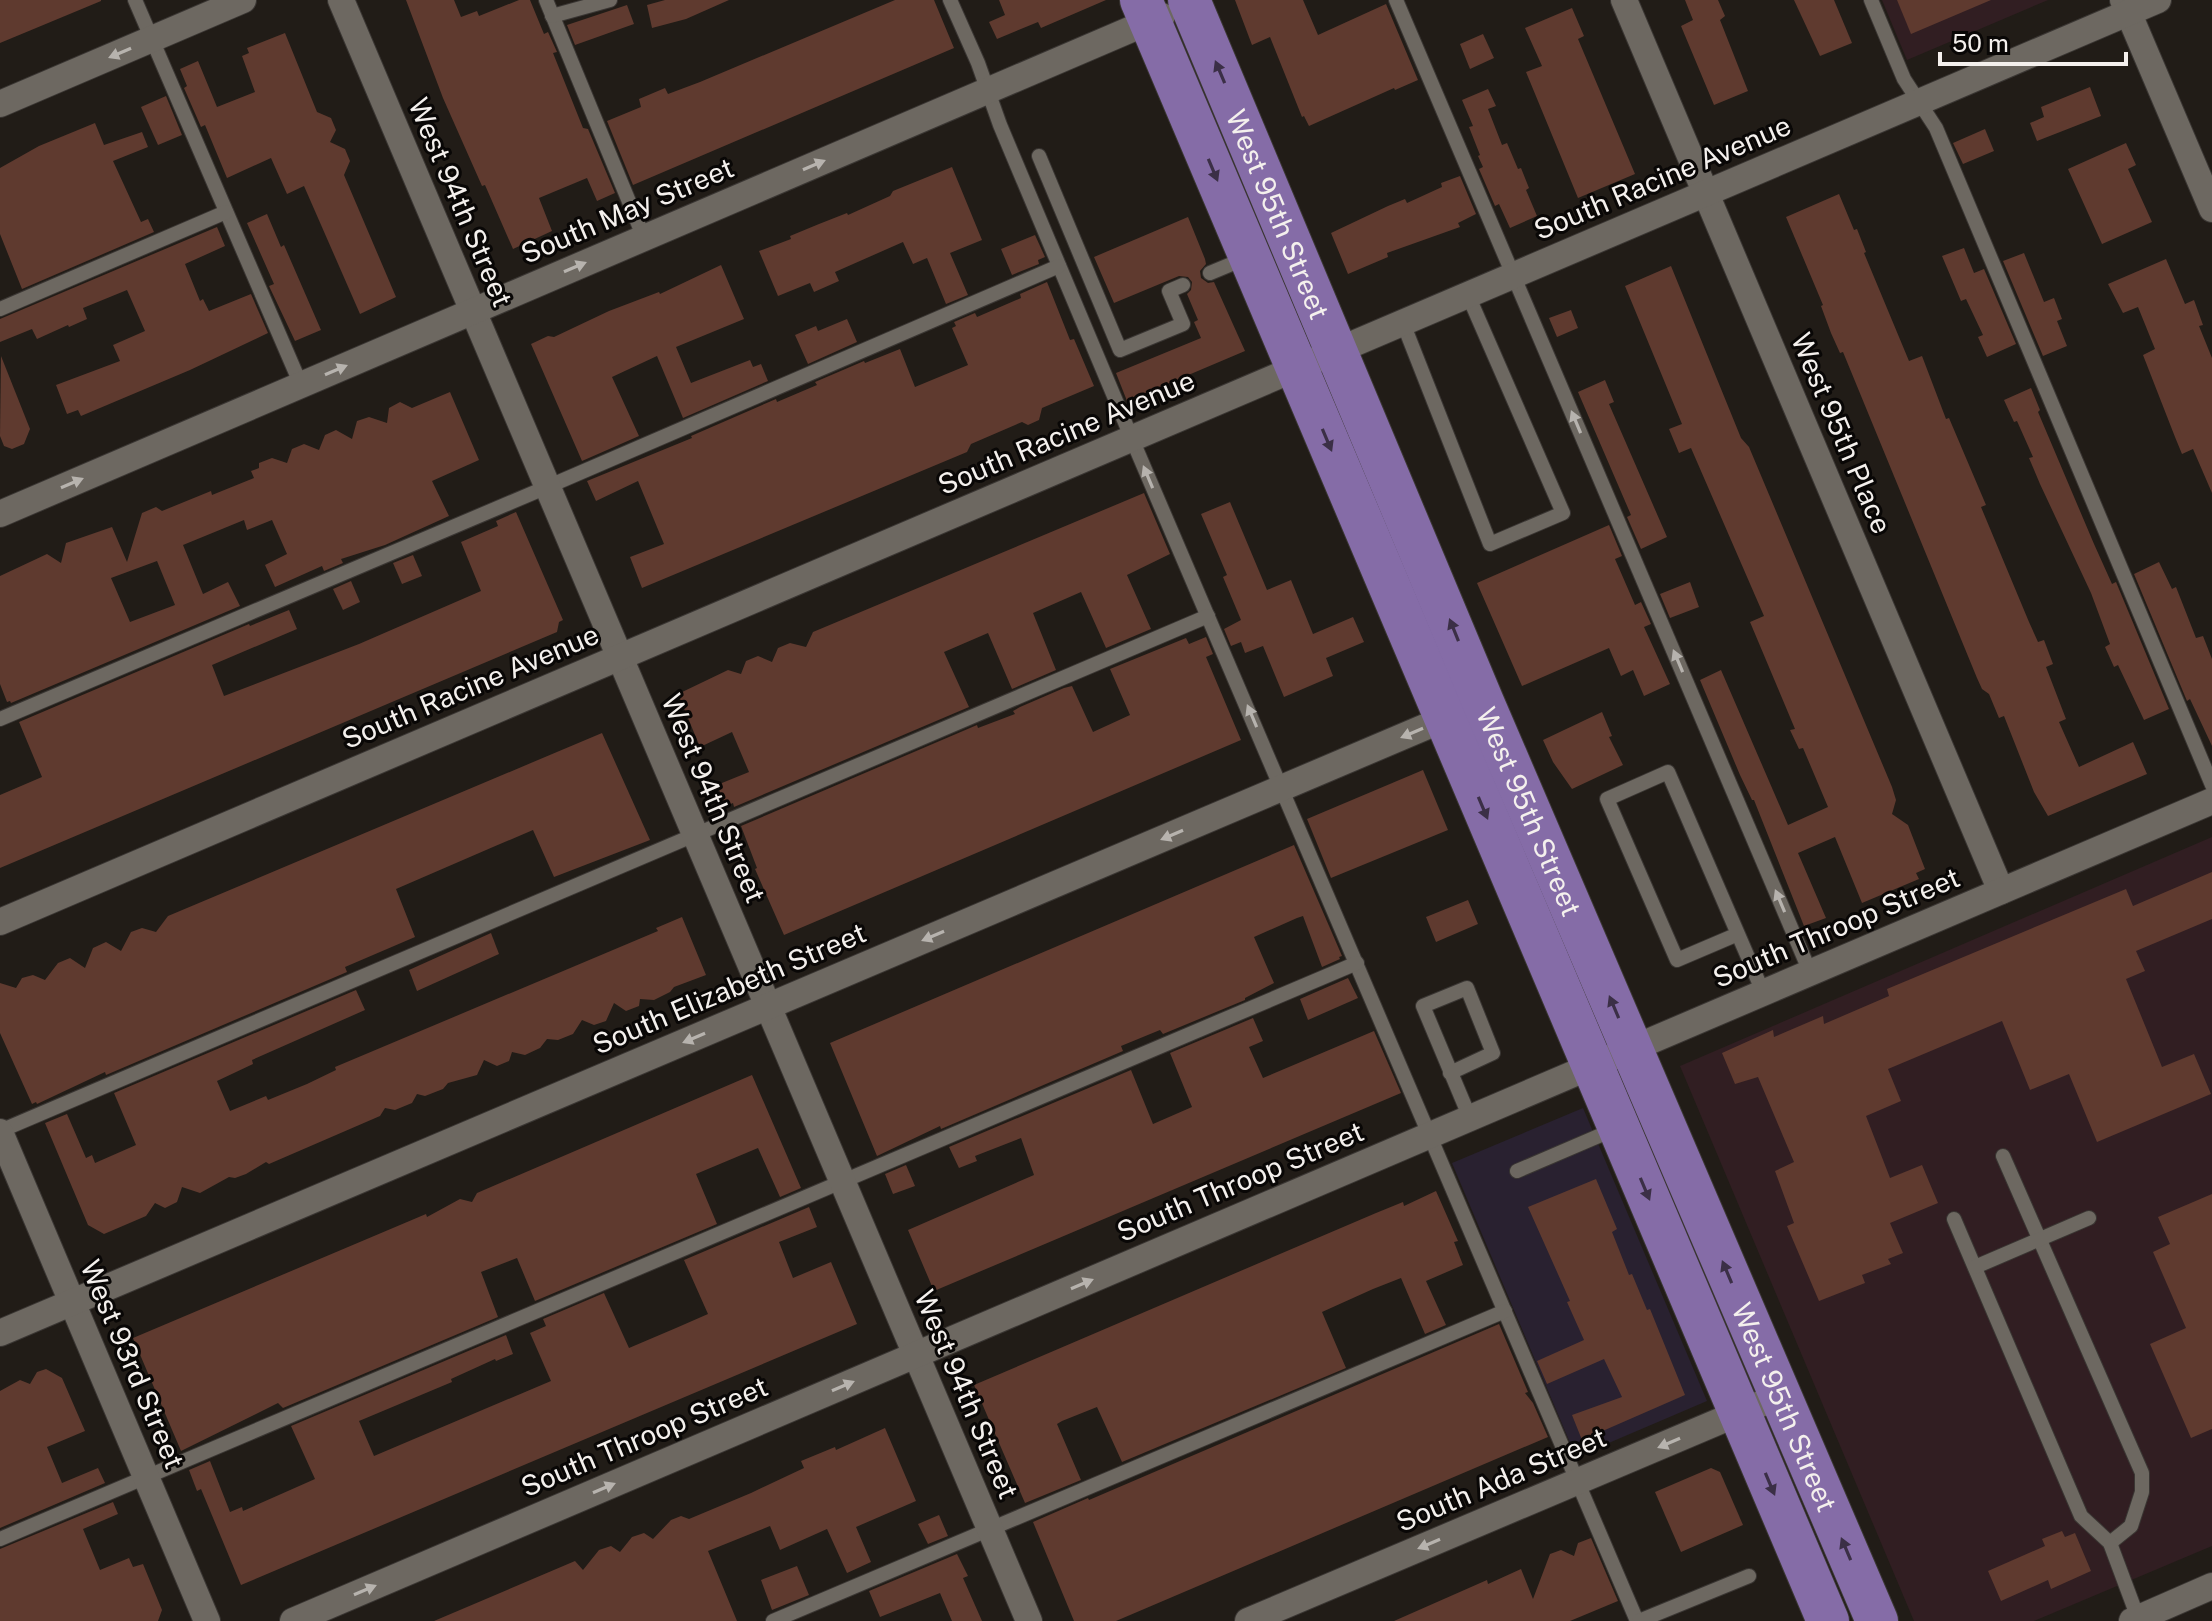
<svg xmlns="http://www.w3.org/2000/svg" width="2212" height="1621" font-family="'Public Sans',sans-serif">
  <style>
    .commercial { fill: #292130 }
    .education { fill: #311e22 }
    .building { fill: #5f3a2f; fill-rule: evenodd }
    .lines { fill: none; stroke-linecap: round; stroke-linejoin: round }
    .service-casing { stroke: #3a3633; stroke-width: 16 }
    .minor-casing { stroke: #3a3633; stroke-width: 28 }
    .primary-casing { stroke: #3a3633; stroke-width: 44 }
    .service { stroke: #6d6861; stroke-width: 14 }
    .minor { stroke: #6d6861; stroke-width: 26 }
    .primary { stroke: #856ca7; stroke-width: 42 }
    .oneway { fill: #b7b3ae }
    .oneway2 { fill: #3b2f46 }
    .labels { text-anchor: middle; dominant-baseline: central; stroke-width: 6; stroke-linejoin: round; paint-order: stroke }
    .street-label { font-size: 28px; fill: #f4f0ed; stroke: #090706 }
  </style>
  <rect width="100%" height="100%" fill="#211c17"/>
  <polygon class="commercial" points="1583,1108 1707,1401 1576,1457 1452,1163"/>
  <g class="education">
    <polygon points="1882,0 2048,0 1907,60"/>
    <polygon points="2212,837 2212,1546 2034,1621 1914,1621 1680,1066"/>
  </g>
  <g class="building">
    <polygon points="0,0 101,0 101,1 0,43"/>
    <polygon points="406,0 454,0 461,17 477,11 479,16 519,0 530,0 544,34 548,32 557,52 553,53 583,128 588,129 615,193 597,201 587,178 539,198 552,231 513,249 485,185 482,186 443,98"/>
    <polygon points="665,0 729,0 686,19 652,28 647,5"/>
    <polygon points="895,0 934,0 954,48 633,185 607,121 641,107 639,99 665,88 668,94 700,82"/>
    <polygon points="999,0 1106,0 1041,28 1038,22 997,39 989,22 1005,15"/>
    <polygon points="1235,0 1303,0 1318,35 1386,4 1418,80 1395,90 1394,88 1309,126 1304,116 1302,117 1270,37 1252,45"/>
    <polygon points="1685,0 1718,0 1725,16 1720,20 1748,91 1714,105 1681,26 1693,20"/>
    <polygon points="1794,0 1834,0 1852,43 1820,56"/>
    <polygon points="1897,0 1991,0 1911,34"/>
    <polygon points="627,5 634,24 575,45 567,25"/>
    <polygon points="1572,8 1584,36 1578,39 1635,174 1578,198 1526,72 1542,66 1525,28"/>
    <polygon points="285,33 317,112 331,118 336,130 330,142 345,149 350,161 344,175 396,297 360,314 304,186 287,194 271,158 227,178 205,125 201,127 184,88 187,86 180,69 198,61 217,107 255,92 242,56 249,53 247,48"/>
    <polygon points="1483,34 1494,58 1470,69 1460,44"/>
    <polygon points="2090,87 2101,116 2037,141 2030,123 2044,117 2041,107"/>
    <polygon points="1488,89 1496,106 1488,109 1502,145 1507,143 1518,169 1521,168 1529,188 1526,190 1537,216 1510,228 1499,204 1495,206 1479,169 1483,167 1478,156 1480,155 1469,127 1473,126 1462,100"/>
    <polygon points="166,96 182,135 158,145 141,107"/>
    <polygon points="95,123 104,145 142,132 148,147 113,161 141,222 148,219 154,232 22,289 0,234 0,168 39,146"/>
    <polygon points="1985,129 1994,151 1963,164 1953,143"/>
    <polygon points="2126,143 2136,165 2128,169 2152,222 2102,244 2068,169"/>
    <polygon points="952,167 982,240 950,253 968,295 946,304 927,258 913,264 903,242 835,272 839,281 814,292 810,283 778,296 759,251 791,239 790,236 819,224 847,213 848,215 890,196 893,191"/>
    <polygon points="1460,176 1476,214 1458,223 1460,227 1387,253 1388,257 1348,274 1331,233 1388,206 1405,199 1407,203 1442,187 1441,183"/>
    <polygon points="1839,194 1854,230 1857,229 1866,252 1864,253 1909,361 1922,356 1946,419 1949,418 1986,505 1981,507 2029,622 2038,642 2044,640 2053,664 2046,667 2066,719 2059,722 2079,767 2133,742 2147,774 2048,816 2034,792 2004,716 1999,718 1989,694 1982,689 1977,678 1843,352 1840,353 1831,333 1821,306 1823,305 1786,217"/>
    <polygon points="267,214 281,247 284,245 321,330 295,341 269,286 274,284 247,223"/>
    <polygon points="1188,217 1205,259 1206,264 1200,271 1201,278 1208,283 1214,282 1245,351 1127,401 1116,373 1201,338 1194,322 1198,320 1187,294 1191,290 1192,282 1188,277 1179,276 1114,303 1094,257"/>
    <polygon points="217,227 225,246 185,264 200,301 203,299 209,311 251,294 268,333 190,370 81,416 78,410 67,414 56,385 120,361 113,345 145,331 127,290 83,308 87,319 69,327 68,325 37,339 32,329 0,342 0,319"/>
    <polygon points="1035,235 1045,257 1038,260 1039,264 1012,275 1001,249"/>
    <polygon points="1964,248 1974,273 1984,269 2016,344 1987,357 1978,337 1983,335 1966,299 1961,301 1942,256"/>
    <polygon points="2024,253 2044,302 2054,298 2062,319 2057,321 2067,346 2043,356 2003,261"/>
    <polygon points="2166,259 2185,304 2194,300 2203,325 2199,326 2212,358 2212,493 2193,449 2182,454 2175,437 2143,355 2155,349 2138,307 2123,313 2108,284"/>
    <polygon points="721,265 744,319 676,347 691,383 750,360 753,367 761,364 768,381 683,418 657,356 612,377 639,436 582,461 531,344 548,336 554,337 609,311 659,292 660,294"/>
    <polygon points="1671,266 1741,438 1749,447 1892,787 1896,800 1892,814 1908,825 1925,869 1916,873 1919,879 1862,903 1835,837 1798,853 1826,918 1804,926 1754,800 1752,800 1740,775 1700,680 1721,670 1788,825 1828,807 1803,748 1799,749 1790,730 1795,729 1750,622 1764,616 1691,448 1679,453 1669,429 1682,424 1625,286"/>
    <polygon points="1047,282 1070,340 1074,339 1094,386 1042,408 1039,420 1028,425 1022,422 971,444 967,452 642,588 630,557 664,544 638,481 596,501 587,481 692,438 691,436 776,399 777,402 817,385 815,382 864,361 865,363 900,349 915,387 968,365 952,328 956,326 954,322 975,313 977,317 1021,298 1020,294"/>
    <polygon points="1571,310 1578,328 1557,337 1549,318"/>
    <polygon points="847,319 857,342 808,364 795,335 816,326 818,331"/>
    <polygon points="1,356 30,429 24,444 12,449 4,446 0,436"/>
    <polygon points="1605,380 1614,402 1609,404 1667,537 1641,549 1627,517 1631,515 1578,392"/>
    <polygon points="2031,388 2040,410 2038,412 2094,544 2112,584 2116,582 2169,709 2144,720 2118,665 2114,667 2105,647 2110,644 2091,593 2040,484 2029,458 2033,457 2017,421 2014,422 2004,400"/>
    <path d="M450 392 479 460 432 481 449 516 385 545 341 559 343 563 324 571 322 566 275 587 265 565 287 554 272 520 247 530 244 520 183 545 203 594 228 582 240 606 11 703 10 701 7 702 0 684V576L47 554 61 563 66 543 112 527 127 562 142 513 156 507 162 511 211 491 212 495 254 478 251 471 259 468V463L272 458 287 463 292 449 304 444 319 450 325 435 336 430 352 439 357 421 369 417 387 423 389 408 400 402 412 408ZM157 561 175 605 130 622 111 578Z"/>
    <polygon points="1144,493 1170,554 1127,575 1151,629 1106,648 1081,592 1033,613 1056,670 1012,689 988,633 944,652 969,707 734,807 733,803 726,806 717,785 749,772 732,732 700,747 678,694 728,670 741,674 746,661 758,656 772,662 778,648 790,643 806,647 813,632"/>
    <polygon points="1230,502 1267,590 1291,580 1313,634 1353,617 1364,642 1326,658 1333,676 1284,697 1263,646 1245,653 1241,642 1231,646 1224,629 1241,620 1223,577 1227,575 1201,514"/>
    <polygon points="516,512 563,620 559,622 557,632 0,868 0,795 42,777 19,722 249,624 250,626 289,610 297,629 212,665 224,696 359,644 481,591 461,542 498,526 496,521"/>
    <polygon points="1609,525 1622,556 1615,559 1635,605 1641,602 1651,624 1644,627 1670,684 1644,696 1633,670 1621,676 1609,648 1522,686 1477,583"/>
    <polygon points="413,555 422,576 402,584 393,563"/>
    <polygon points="2159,562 2172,589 2176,587 2196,638 2203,636 2212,659 2212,746 2190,699 2187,701 2134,574"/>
    <polygon points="351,581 360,602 343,610 333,589"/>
    <polygon points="1690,582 1699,607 1670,618 1660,594"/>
    <polygon points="1206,637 1213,654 1206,657 1241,740 784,935 755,869 757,868 741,826 977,725 978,728 1015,714 1013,711 1020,707 1064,688 1072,686 1093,732 1130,715 1110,669 1186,638 1189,644"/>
    <polygon points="1602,712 1612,736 1609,737 1623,765 1572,789 1553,762 1543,740"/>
    <polygon points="602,733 650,840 554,877 533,830 493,847 396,889 415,937 345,967 347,972 106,1075 105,1072 37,1104 36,1102 32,1104 0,1033 0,983 16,988 22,978 33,975 45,980 58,963 70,958 85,968 93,948 106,942 121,951 131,932 142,928 156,932 168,916"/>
    <polygon points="1423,770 1448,830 1331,878 1307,819"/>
    <polygon points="1294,845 1342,956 1339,957 1340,959 1322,967 1303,916 1297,918 1254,937 1274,983 1245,998 1245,1000 1163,1034 1160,1030 1121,1046 1123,1051 941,1129 940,1126 877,1156 830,1043"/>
    <polygon points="2212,872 2212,919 2136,951 2145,971 2126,979 2162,1067 2194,1054 2211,1094 2097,1142 2069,1074 2030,1090 2002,1021 1888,1069 1901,1101 1866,1116 1890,1178 1922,1165 1938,1203 1890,1223 1903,1253 1888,1259 1891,1264 1862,1275 1865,1283 1819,1301 1787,1226 1794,1223 1775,1171 1794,1162 1758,1077 1735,1084 1722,1053 1773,1030 1774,1037 1823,1016 1824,1024 1889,996 1887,989 2126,889 2133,906"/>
    <polygon points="1468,900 1478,924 1436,942 1426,917"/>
    <polygon points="682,917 706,975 674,987 670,992 654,1000 640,999 639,1006 626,1011 614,1003 606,1021 594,1025 582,1020 573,1034 558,1040 547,1039 540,1048 525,1055 512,1052 509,1061 497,1066 484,1060 477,1075 448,1083 443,1089 425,1096 417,1094 412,1103 395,1110 385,1108 380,1116 269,1164 266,1162 246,1174 235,1178 229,1177 200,1193 182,1187 177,1202 165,1208 155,1203 146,1216 104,1234 88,1225 45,1123 67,1114 86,1158 92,1155 95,1163 136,1145 114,1093 356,990 365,1010 252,1060 253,1064 217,1081 230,1111 266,1096 268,1100 307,1084 336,1070 335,1067 658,931 656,928"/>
    <polygon points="491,933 499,954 417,991 409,970"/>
    <polygon points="1348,978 1358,998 1308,1020 1300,999"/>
    <polygon points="1253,1018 1263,1041 1249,1047 1263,1078 1374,1031 1401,1093 934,1291 908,1230 1034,1175 1021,1138 975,1156 977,1161 959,1168 949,1147 1131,1070 1153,1124 1192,1107 1170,1053"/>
    <polygon points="752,1075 801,1188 780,1197 758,1148 696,1174 717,1224 535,1301 517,1258 481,1272 498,1317 283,1408 278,1403 181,1451 133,1338 426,1214 427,1217 460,1199 472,1202 477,1193"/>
    <polygon points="906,1165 915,1186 893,1194 885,1174"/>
    <polygon points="1596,1179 1617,1229 1612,1232 1629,1275 1632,1274 1647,1310 1650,1309 1685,1395 1582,1440 1572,1415 1622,1397 1604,1359 1547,1384 1537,1361 1584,1340 1567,1302 1570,1301 1528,1207"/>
    <polygon points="1436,1191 1458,1241 1454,1242 1463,1265 1426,1281 1446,1325 1425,1334 1401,1278 1373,1289 1322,1312 1346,1368 1122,1462 1097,1407 1062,1421 1057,1424 1081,1480 1025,1503 974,1385 1376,1213 1403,1202 1404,1206"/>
    <polygon points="2212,1194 2212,1429 2191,1438 2150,1344 2186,1328 2153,1252 2170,1244 2158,1217"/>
    <polygon points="809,1207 817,1227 779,1242 793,1278 831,1262 857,1324 241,1585 201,1489 197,1491 189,1470 210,1461 230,1512 242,1507 243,1511 315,1479 291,1426 506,1335 513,1354 496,1361 495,1359 451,1379 452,1382 359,1421 374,1456 551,1381 530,1333 546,1326 543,1319 604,1293 629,1348 676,1328 708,1314 684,1260"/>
    <polygon points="1499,1324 1528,1392 1525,1393 1533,1403 1548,1437 1116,1621 1074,1621 1033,1522 1088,1498 1089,1500"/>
    <polygon points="46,1369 62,1378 85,1431 47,1447 62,1483 98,1468 105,1483 0,1528 0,1391 20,1380 30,1384 37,1372"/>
    <polygon points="885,1428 916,1501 856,1527 871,1562 847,1573 827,1529 780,1550 770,1526 708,1551 737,1621 434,1621 575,1561 583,1570 599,1550 611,1546 620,1552 632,1537 644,1533 653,1539 671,1520 681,1516 689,1519 751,1493 804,1468 801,1461 835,1447 836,1450"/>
    <polygon points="1711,1468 1720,1472 1743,1525 1681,1552 1655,1492"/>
    <polygon points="113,1502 118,1514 83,1529 100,1570 129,1558 133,1567 143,1564 162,1610 158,1621 0,1621 0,1549"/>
    <polygon points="939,1515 948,1536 928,1544 918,1524"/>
    <polygon points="2062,1531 2065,1537 2075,1533 2091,1571 2051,1589 2048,1580 2001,1601 1988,1571 2045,1546 2042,1539"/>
    <polygon points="1591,1538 1618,1601 1570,1621 1394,1621 1487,1580 1488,1584 1521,1569 1533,1599 1550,1554 1561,1550 1574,1556 1578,1543"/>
    <polygon points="957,1554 968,1576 963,1578 982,1621 952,1621 940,1593 880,1617 869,1591"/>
    <polygon points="797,1566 809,1595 772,1610 761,1580"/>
  </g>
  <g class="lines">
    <g class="service-casing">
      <g id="service">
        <polyline points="135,0 301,385"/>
        <polyline points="546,0 644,238"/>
        <polyline points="950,0 978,63 1000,125 1132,439 1637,1621"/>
        <polyline points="1396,0 1810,972"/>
        <polyline points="1871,0 1904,79 1936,128 2212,785"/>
        <polyline points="552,16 610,0"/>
        <polyline points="1039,156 1120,350 1183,324 1169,291 1183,285"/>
        <polyline points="1210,273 1246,258"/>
        <polyline points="0,309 226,212"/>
        <polyline points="1403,323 1490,544 1563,513 1468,295"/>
        <polyline points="0,719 547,487 1059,266"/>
        <polyline points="1738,934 1677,960 1607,799 1668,772 1763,992"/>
        <polyline points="1450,1073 1493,1053 1467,988 1423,1006 1470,1118"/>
        <polyline points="0,1131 1208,616"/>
        <polyline points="2003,1156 2142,1473 2142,1492 2131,1526 2110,1543"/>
        <polyline points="1517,1171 1615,1129"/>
        <polyline points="1954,1219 2081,1516 2110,1543 2138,1618"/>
        <polyline points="1975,1267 2089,1218"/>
        <polyline points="0,1539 1357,963"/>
        <polyline points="773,1621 1505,1311"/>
        <polyline points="1639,1621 1749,1576"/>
      </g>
    </g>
    <g class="minor-casing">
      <g id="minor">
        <polyline points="341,0 1029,1621"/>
        <polyline points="1624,0 2001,891"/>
        <polyline points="2123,0 2212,209"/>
        <polyline points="0,104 243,0"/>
        <polyline points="0,514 1162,16"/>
        <polyline points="0,922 2158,0"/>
        <polyline points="0,1132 207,1621"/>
        <polyline points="0,1333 1458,713"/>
        <polyline points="293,1621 2212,801"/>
        <polyline points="1248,1621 1779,1396"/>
        <polyline points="2132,1621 2212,1586"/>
      </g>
    </g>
    <g class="primary-casing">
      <g id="primary">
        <polyline points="1141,0 1828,1621"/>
        <path id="s1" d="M1189 0 1483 702 1877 1621"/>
      </g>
    </g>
    <use href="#service" class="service"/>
    <use href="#minor" class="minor"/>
    <use href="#primary" class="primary"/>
  </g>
  <defs><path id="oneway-solid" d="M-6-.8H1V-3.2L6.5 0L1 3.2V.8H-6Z" transform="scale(2)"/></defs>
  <g class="oneway">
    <use href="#oneway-solid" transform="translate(120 53) rotate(157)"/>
    <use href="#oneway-solid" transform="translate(814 165) rotate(-23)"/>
    <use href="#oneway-solid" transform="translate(575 267) rotate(-23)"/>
    <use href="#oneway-solid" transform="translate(336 370) rotate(-23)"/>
    <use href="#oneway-solid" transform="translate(1576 422) rotate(-113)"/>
    <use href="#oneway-solid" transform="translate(1148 477) rotate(-113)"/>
    <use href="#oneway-solid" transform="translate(72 483) rotate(-23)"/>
    <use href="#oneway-solid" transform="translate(1678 661) rotate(-113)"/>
    <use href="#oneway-solid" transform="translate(1252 716) rotate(-113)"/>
    <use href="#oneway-solid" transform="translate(1412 733) rotate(157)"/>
    <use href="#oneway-solid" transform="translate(1172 835) rotate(157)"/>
    <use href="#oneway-solid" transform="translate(1780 901) rotate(-113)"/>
    <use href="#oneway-solid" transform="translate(933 936) rotate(157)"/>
    <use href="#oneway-solid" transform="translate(694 1038) rotate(157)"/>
    <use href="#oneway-solid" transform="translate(1082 1284) rotate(-23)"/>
    <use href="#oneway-solid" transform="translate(843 1386) rotate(-23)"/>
    <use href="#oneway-solid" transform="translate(1669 1443) rotate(157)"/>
    <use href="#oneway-solid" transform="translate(604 1488) rotate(-23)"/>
    <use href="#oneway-solid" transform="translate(1429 1544) rotate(157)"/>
    <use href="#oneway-solid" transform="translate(365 1590) rotate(-23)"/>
  </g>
  <g class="oneway2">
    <use href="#oneway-solid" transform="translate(1220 72) rotate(-113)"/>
    <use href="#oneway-solid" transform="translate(1213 170) rotate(67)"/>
    <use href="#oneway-solid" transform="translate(1327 440) rotate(67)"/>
    <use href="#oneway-solid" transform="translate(1454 630) rotate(-112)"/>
    <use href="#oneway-solid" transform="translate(1483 808) rotate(67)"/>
    <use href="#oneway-solid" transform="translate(1614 1007) rotate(-113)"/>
    <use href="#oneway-solid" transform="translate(1645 1189) rotate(67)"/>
    <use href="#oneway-solid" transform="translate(1727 1272) rotate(-113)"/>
    <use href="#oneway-solid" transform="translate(1770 1484) rotate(67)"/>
    <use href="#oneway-solid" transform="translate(1846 1549) rotate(-113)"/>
  </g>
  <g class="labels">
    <g class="street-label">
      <text transform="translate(1662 177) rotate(-23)">South Racine Avenue</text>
      <text transform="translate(461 202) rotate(67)">West 94th Street</text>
      <text transform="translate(627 210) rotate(-23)">South May Street</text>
      <text stroke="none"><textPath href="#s1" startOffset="232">West 95th Street</textPath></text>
      <text transform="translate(1066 432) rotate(-23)">South Racine Avenue</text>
      <text transform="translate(1842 433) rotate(67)">West 95th Place</text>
      <text transform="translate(470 686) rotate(-23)">South Racine Avenue</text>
      <text transform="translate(714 798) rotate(67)">West 94th Street</text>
      <text stroke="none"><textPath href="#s1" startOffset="880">West 95th Street</textPath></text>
      <text transform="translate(1836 927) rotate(-23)">South Throop Street</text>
      <text transform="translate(729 988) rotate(-23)">South Elizabeth Street</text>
      <text transform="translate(1240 1181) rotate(-23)">South Throop Street</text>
      <text transform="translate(133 1364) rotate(67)">West 93rd Street</text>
      <text transform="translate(967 1394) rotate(67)">West 94th Street</text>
      <text stroke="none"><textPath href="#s1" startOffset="1528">West 95th Street</textPath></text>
      <text transform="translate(644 1436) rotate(-23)">South Throop Street</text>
      <text transform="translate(1501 1479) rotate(-23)">South Ada Street</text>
    </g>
  </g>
  <path d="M1940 52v12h186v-12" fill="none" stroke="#f4f0ed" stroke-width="4"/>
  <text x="1952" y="52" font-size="24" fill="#f4f0ed" stroke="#090706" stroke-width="6" paint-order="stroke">50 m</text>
</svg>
